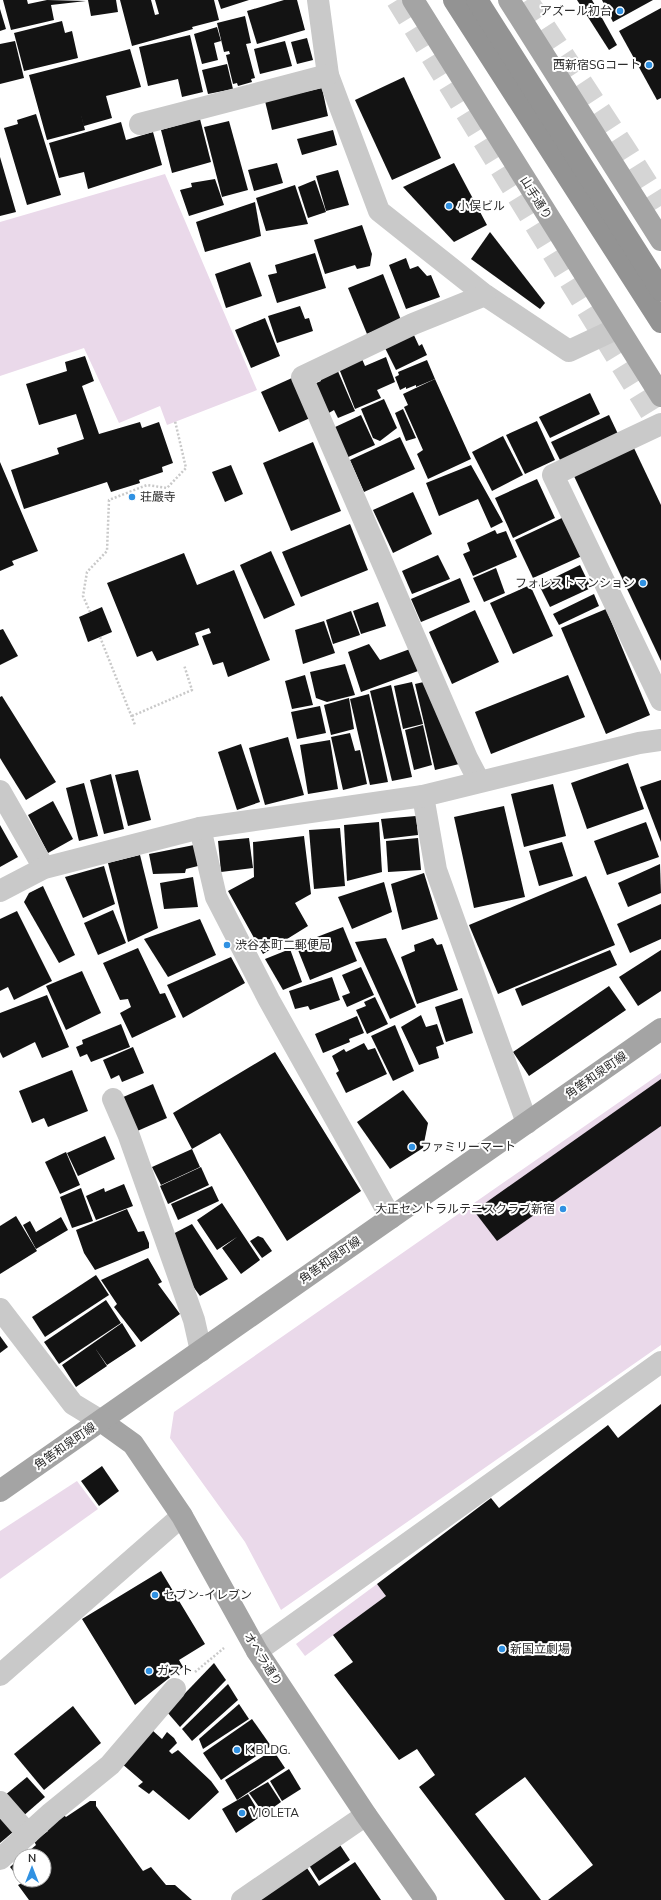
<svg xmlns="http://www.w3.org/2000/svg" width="661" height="1900" font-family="'Nunito Sans','Noto Sans JP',sans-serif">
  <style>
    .green { fill: #ead9ea }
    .building { fill: #131313 }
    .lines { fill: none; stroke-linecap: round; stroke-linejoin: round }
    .highway-tunnel { stroke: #d5d5d5; stroke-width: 22; stroke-dasharray: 22 11; stroke-linecap: butt }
    .path { stroke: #c9c9c9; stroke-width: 2.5; stroke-dasharray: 2 2; stroke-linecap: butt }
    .minor { stroke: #c9c9c9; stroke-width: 22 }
    .major { stroke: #a4a4a4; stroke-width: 22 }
    .highway { stroke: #939393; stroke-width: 22 }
    .poi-dot { fill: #3091e2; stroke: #fff; stroke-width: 1.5 }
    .labels { text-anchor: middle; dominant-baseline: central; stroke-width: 4; stroke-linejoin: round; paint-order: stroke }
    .poi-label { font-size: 12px; fill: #2c2c2c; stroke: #fff; text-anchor: start }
    .street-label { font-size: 12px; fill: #2c2c2c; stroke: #fff }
  </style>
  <rect width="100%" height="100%" fill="#fff"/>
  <g class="green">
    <polygon points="165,174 257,390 167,425 160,406 119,423 84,348 0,376 0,222"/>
    <polygon points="661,1073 661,1345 281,1610 245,1542 170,1438 174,1412"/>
    <polygon points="77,1481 98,1509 0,1579 0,1531"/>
    <polygon points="377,1584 386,1596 305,1656 296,1644"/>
  </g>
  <g class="building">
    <polygon points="3,0 27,0 28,4 47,0 86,1 51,5 54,20 11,30"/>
    <polygon points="88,0 116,0 118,12 91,16"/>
    <polygon points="120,0 151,0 155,15 159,14 155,0 214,0 219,20 192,27 193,29 132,46"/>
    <polygon points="218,0 249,0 221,9"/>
    <polygon points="284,0 297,0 305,30 257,44 247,11"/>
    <polygon points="577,0 592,0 617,45 609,50"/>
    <polygon points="602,0 653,0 613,22"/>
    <polygon points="661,8 661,98 657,100 619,31"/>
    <polygon points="0,9 6,29 0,31"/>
    <polygon points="245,16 251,43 246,44 255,78 251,79 252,82 238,86 237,83 233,84 226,55 230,54 229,51 224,52 217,23"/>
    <polygon points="62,21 65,33 72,31 78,58 24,71 14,33"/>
    <polygon points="217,27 221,41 214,43 218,60 202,64 194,34"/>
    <polygon points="190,35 203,92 182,97 178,79 148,86 139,47"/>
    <polygon points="307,38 313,60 297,64 291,42"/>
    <polygon points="15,41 24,78 0,84 0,44"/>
    <polygon points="285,41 292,66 260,74 254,49"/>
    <polygon points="130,49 141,87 106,96 112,118 84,126 78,103 85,130 47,140 29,75"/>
    <polygon points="227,64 233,89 208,94 202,70"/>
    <polygon points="404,77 441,158 392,180 355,100"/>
    <polygon points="322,88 328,116 272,130 265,101"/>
    <polygon points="36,114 61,195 27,205 4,128 18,124 17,120"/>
    <polygon points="200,119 211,162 172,173 161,130"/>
    <polygon points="229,121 248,190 222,197 204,127"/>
    <polygon points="121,122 126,140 153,132 162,165 88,189 84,172 59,178 49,143"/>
    <polygon points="333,130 337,145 302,155 297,139"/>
    <polygon points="0,157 16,212 0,216"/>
    <polygon points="277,163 283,183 254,191 248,170"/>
    <polygon points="454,163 487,225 454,242 403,187"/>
    <polygon points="338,170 349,205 326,211 316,176"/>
    <polygon points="215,179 224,205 189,216 180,190 192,187 191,183"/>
    <polygon points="315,180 326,212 308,218 298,187"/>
    <polygon points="295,185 308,224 266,231 256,198"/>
    <polygon points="255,202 261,236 205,252 196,222"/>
    <polygon points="362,225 372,254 370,266 357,269 355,265 325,274 314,240"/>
    <polygon points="490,232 545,303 540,309 471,259"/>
    <polygon points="315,253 326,288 277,303 268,275 277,273 275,265"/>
    <polygon points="406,258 410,269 418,266 427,276 431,275 440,297 406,309 389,265"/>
    <polygon points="250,262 262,296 226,308 215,274"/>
    <polygon points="383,274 401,320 367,334 348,288"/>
    <polygon points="300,306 305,319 309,318 313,331 277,343 268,316"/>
    <polygon points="265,318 280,356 251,368 235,330"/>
    <polygon points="413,333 419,346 422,344 427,355 396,370 384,346"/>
    <polygon points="85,356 94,381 82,386 99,434 140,422 142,428 159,422 173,463 162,467 163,472 139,480 140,483 111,492 107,482 24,509 11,470 59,454 57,448 84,439 76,414 39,425 26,384 67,371 65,362"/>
    <polygon points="386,357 395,382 377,390 381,398 355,409 338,366 362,359 365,366"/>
    <polygon points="427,360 435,379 416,387 416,385 406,389 406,387 400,390 395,377 399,375 398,372"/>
    <polygon points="337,369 355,411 338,418 334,410 327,414 314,384 321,381 319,377"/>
    <polygon points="292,378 310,418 279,432 261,392"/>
    <polygon points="435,379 471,459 428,479 417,454 423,450 404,407 408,405 403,394"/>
    <polygon points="590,393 600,414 550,438 539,417"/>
    <polygon points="384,399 397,428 380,441 373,438 361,409"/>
    <polygon points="403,409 416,438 406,441 395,413"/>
    <polygon points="361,415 375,445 346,458 333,428"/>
    <polygon points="609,415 618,434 561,462 551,442"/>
    <polygon points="537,421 555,460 525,474 506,435"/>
    <polygon points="503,436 523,475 492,491 472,452"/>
    <polygon points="400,437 415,469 364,492 350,460"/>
    <polygon points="313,442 341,511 291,531 263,463"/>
    <polygon points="633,446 661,505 661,661 573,474"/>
    <polygon points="0,462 38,551 12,561 14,565 0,571"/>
    <polygon points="231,465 243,494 225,502 212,472"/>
    <polygon points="471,465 503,522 491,528 478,499 439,516 426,483"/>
    <polygon points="537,479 555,518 513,538 495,498"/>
    <polygon points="413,492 432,534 393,553 373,510"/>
    <polygon points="564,517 582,556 533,578 515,540"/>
    <polygon points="350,524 368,570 301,597 282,552"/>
    <polygon points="495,530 497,534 506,531 517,557 473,576 463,554 470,551 467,543"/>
    <polygon points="271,551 295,605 264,619 240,565"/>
    <polygon points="184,553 197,585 234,570 270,660 228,677 223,662 213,665 202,636 211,633 209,628 195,633 199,645 157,661 152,651 137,657 107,583"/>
    <polygon points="438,555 450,579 412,594 402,571"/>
    <polygon points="580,565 591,588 550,607 539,585"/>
    <polygon points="496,568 505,593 484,602 473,578"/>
    <polygon points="460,578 470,602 421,622 411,599"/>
    <polygon points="530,585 553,636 513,654 490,603"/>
    <polygon points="594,594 599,606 559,625 553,614"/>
    <polygon points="378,602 386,626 361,634 353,611"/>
    <polygon points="102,607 112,632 88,642 79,617"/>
    <polygon points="606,609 650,715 606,734 561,628"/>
    <polygon points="475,610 499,662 452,684 429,632"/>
    <polygon points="351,611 360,635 333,644 326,620"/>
    <polygon points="324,621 335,653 303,664 295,630"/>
    <polygon points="3,629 18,656 0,665 0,630"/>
    <polygon points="369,644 380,660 410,649 418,671 361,692 348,652"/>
    <polygon points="345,664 355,695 327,702 316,698 310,672"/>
    <polygon points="305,675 313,705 292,709 285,681"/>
    <polygon points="568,675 585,717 491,754 475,712"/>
    <polygon points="428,681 459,764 435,770 415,684"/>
    <polygon points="412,682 423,724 403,729 394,686"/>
    <polygon points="391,685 412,777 392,781 370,691"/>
    <polygon points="369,694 388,782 370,785 350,699"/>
    <polygon points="2,696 56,782 26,800 0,758 0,697"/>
    <polygon points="349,698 354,729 331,735 324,705"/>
    <polygon points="320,706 326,733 297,739 291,712"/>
    <polygon points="423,725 432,765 414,770 405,730"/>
    <polygon points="350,733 355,751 360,750 367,784 343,790 331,737"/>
    <polygon points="288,737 304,795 265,805 249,748"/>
    <polygon points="330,740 338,789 308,794 300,745"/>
    <polygon points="241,744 260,802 237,810 218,752"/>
    <polygon points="628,763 644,809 587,829 571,783"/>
    <polygon points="138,770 151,820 128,826 115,775"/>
    <polygon points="111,774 124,829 104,834 90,780"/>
    <polygon points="661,780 661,842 640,787"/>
    <polygon points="84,783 98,836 79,841 66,788"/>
    <polygon points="553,784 566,836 524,847 511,794"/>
    <polygon points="53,801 73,839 48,853 28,815"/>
    <polygon points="504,806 525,897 474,908 454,817"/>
    <polygon points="416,816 418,835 384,839 381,819"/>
    <polygon points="379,822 382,872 347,881 344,825"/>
    <polygon points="646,822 659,857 607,875 594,841"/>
    <polygon points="0,825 18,857 0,867"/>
    <polygon points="340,828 345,886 314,889 309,830"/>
    <polygon points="304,836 311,894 295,903 308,926 263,954 228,891 254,877 253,842"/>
    <polygon points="249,838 253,868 221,872 218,841"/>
    <polygon points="418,838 421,870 388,872 386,841"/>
    <polygon points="562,842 573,876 539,886 529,851"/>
    <polygon points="194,845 198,866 186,869 185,873 153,874 149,854"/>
    <polygon points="140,855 158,928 128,942 108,863"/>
    <polygon points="660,864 661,893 628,907 618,883"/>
    <polygon points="104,866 115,904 83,918 65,877"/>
    <polygon points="424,873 438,919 402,930 391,884"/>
    <polygon points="586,876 615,945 498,994 469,925"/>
    <polygon points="193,877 198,907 164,909 160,883"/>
    <polygon points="384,882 392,912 352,929 338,897"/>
    <polygon points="43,886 75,955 59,963 24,902 29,893"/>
    <polygon points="661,904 661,939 630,953 617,924"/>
    <polygon points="113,910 126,943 98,955 84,923"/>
    <polygon points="17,911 52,981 14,1000 8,987 0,991 0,919"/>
    <polygon points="200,919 216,955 168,977 144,939"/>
    <polygon points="343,927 357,961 310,980 296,945"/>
    <polygon points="386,938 416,1007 390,1019 355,942"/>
    <polygon points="433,938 437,945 442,944 458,990 417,1004 401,957 415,951 414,945"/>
    <polygon points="138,948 160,994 165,993 176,1017 132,1038 120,1013 131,1007 128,999 120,1000 103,963"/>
    <polygon points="290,949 302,982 283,990 265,959"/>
    <polygon points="610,950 617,965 522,1006 515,989"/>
    <polygon points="661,950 661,991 638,1006 619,977"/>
    <polygon points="231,957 245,983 183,1018 167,985"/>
    <polygon points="361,967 374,995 347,1007 342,996 350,993 342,975"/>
    <polygon points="82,971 101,1013 66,1030 46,986"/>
    <polygon points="332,977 340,1000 310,1010 308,1006 295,1009 289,991"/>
    <polygon points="609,986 626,1010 529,1076 513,1052"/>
    <polygon points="47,995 69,1047 42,1058 35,1042 3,1058 0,1052 0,1013"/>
    <polygon points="375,997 388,1024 367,1034 356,1010 366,1006 364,1002"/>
    <polygon points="462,998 473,1033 446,1042 435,1007"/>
    <polygon points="421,1015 426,1027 437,1024 444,1044 436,1047 439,1058 419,1065 401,1027"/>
    <polygon points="357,1016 364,1033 349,1039 350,1042 323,1053 315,1034"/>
    <polygon points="121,1024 130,1047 91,1062 87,1054 80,1057 76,1047 83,1044 82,1040"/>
    <polygon points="395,1025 414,1071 393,1081 371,1036"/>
    <polygon points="364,1043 368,1050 375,1048 387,1074 346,1093 336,1073 339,1071 332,1056 344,1049 346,1052"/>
    <polygon points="133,1047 144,1073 122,1082 119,1075 111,1079 103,1060"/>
    <polygon points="275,1052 361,1191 287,1241 220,1133 192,1149 173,1113"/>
    <polygon points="72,1070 88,1111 48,1127 44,1118 32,1123 19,1091"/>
    <polygon points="661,1079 661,1126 497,1241 474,1211"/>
    <polygon points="153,1084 167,1118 135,1132 121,1098"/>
    <polygon points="403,1090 428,1123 423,1148 390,1169 357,1122"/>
    <polygon points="105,1136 115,1159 78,1176 67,1153"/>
    <polygon points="192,1149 200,1167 161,1185 152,1167"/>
    <polygon points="66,1152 80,1185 60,1194 45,1162"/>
    <polygon points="201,1167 209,1185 168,1204 160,1186"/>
    <polygon points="124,1184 133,1206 96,1220 86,1196 104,1188 105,1192"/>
    <polygon points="212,1186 219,1201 178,1220 171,1204"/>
    <polygon points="81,1188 93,1221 72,1228 60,1197"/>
    <polygon points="222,1203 260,1260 241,1274 222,1248 237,1237 217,1250 197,1220"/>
    <polygon points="127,1209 138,1232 144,1231 149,1243 149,1248 95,1270 84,1253 76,1230"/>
    <polygon points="16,1216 37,1251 0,1274 0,1226"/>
    <polygon points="61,1217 68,1230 36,1249 23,1225 30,1221 36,1232"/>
    <polygon points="192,1224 228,1279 200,1296 187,1278 169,1236"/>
    <polygon points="258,1236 263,1238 272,1251 262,1258 250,1241"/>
    <polygon points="148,1258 162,1282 158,1284 180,1314 141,1342 114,1307 117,1304 101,1280"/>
    <polygon points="96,1275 109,1295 45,1337 32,1317"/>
    <polygon points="106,1300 121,1323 59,1364 44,1342"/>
    <polygon points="122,1323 136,1346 107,1365 95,1348 107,1366 76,1387 62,1365"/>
    <polygon points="0,1336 8,1347 0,1353"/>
    <polygon points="661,1404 661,1900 548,1900 593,1865 525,1777 475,1814 541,1900 505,1900 419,1787 435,1775 417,1749 399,1760 334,1675 353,1662 333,1635 386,1596 377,1584 491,1498 499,1508 608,1425 618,1438"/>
    <polygon points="102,1466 119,1491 99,1506 81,1481"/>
    <polygon points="161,1571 205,1644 179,1660 183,1667 135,1705 82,1619"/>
    <polygon points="214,1663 226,1680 180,1727 167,1712"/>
    <polygon points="228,1684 238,1700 192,1741 182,1729"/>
    <polygon points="239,1704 249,1719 203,1749 199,1739"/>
    <polygon points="73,1706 101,1743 44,1790 14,1754"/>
    <polygon points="252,1719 271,1746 221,1780 203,1753"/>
    <polygon points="152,1730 162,1739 167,1732 174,1738 177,1743 169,1751 172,1754 178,1750 211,1781 219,1792 189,1820 153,1790 149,1794 138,1786 143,1782 121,1763"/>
    <polygon points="273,1750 285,1768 237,1800 225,1780"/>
    <polygon points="289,1769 301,1789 282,1801 270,1781"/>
    <polygon points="27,1777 45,1797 22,1817 4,1796"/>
    <polygon points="268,1782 281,1802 264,1814 249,1793"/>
    <polygon points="248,1794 261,1816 236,1833 222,1809"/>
    <polygon points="90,1801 96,1801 96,1806 143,1871 151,1867 166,1885 175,1885 192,1900 29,1900 18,1885 22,1883 20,1880 44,1880 44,1856 23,1856 36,1845 34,1841 48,1831 44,1825 61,1813 66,1817"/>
    <polygon points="0,1816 13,1832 0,1843"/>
    <polygon points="338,1842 350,1860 319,1881 307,1862"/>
    <polygon points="20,1858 20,1880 10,1867"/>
    <polygon points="355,1862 381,1900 251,1900 305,1865 319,1886"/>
  </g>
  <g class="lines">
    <g class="highway-tunnel">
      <polyline points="397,0 661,429"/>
      <polyline points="527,0 624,147 661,206"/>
    </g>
    <g class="path">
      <polyline points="90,612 83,596 87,572 107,551 109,500 147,485 167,488 186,468 175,421"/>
      <polyline points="100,637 135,725"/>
      <polyline points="132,716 192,690 184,665"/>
      <polyline points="195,1672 224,1648"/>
    </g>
    <g class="minor">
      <polyline points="318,0 328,75 379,211 485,295 569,351 618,328"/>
      <polyline points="140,124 328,75"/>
      <polyline points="661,424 553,475 661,700"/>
      <polyline points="479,781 467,758 302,377 413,324 485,295"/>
      <polyline points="0,791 44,868"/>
      <polyline points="423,796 436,870 527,1123"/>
      <polyline points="200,828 216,897 269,1000 391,1218"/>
      <polyline points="0,891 44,868 200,828 423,796 639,743 661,740"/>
      <polyline points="113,1099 129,1136 194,1320 201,1351"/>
      <polyline points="0,1309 73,1404 101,1421"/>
      <polyline points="257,1651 661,1362"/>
      <polyline points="0,1675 182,1516"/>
      <polyline points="0,1802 28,1834"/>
      <polyline points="0,1859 51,1813 110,1765 175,1689"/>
      <polyline points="242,1900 366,1815"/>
    </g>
    <g class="major">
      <polyline points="413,0 661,396"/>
      <polyline points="509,0 661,240"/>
      <polyline points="101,1421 133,1444 182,1516 257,1651 366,1815 426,1900"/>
      <polyline points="0,1491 661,1029"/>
    </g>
    <g class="highway">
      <polyline points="454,0 661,322"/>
      <polyline points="477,0 661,290"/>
    </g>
  </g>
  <g class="poi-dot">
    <circle cx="620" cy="11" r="4"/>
    <circle cx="649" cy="65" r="4"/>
    <circle cx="449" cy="206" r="4"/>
    <circle cx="132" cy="497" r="4"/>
    <circle cx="643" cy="583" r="4"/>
    <circle cx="227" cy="945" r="4"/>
    <circle cx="412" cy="1147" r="4"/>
    <circle cx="563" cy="1209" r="4"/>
    <circle cx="155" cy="1595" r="4"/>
    <circle cx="502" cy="1649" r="4"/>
    <circle cx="149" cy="1671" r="4"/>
    <circle cx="237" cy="1750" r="4"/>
    <circle cx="242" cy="1813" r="4"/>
  </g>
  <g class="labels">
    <g class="poi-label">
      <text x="612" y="11" text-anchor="end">アズール初台</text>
      <text x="641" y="65" text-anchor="end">西新宿SGコート</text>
      <text x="457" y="206">小俣ビル</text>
      <text x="140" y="497">荘嚴寺</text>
      <text x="635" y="583" text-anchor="end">フォレストマンション</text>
      <text x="235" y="945">渋谷本町二郵便局</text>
      <text x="420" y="1147">ファミリーマート</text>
      <text x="555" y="1209" text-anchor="end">大正セントラルテニスクラブ新宿</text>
      <text x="163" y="1595">セブン-イレブン</text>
      <text x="510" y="1649">新国立劇場</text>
      <text x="157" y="1671">ガスト</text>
      <text x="245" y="1750">K BLDG.</text>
      <text x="250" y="1813">VIOLETA</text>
    </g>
    <g class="street-label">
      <text transform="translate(536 198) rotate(58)">山手通り</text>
      <text transform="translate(596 1075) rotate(-35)">角筈和泉町線</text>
      <text transform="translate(330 1260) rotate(-35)">角筈和泉町線</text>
      <text transform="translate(65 1446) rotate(-35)">角筈和泉町線</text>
      <text transform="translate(263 1659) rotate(58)">オペラ通り</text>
    </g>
  </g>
  <g transform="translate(32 1868)"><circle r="19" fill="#ffffff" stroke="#ababab"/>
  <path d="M0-3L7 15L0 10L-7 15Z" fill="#3091e2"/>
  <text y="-6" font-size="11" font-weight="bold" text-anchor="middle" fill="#2c2c2c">N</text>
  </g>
</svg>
